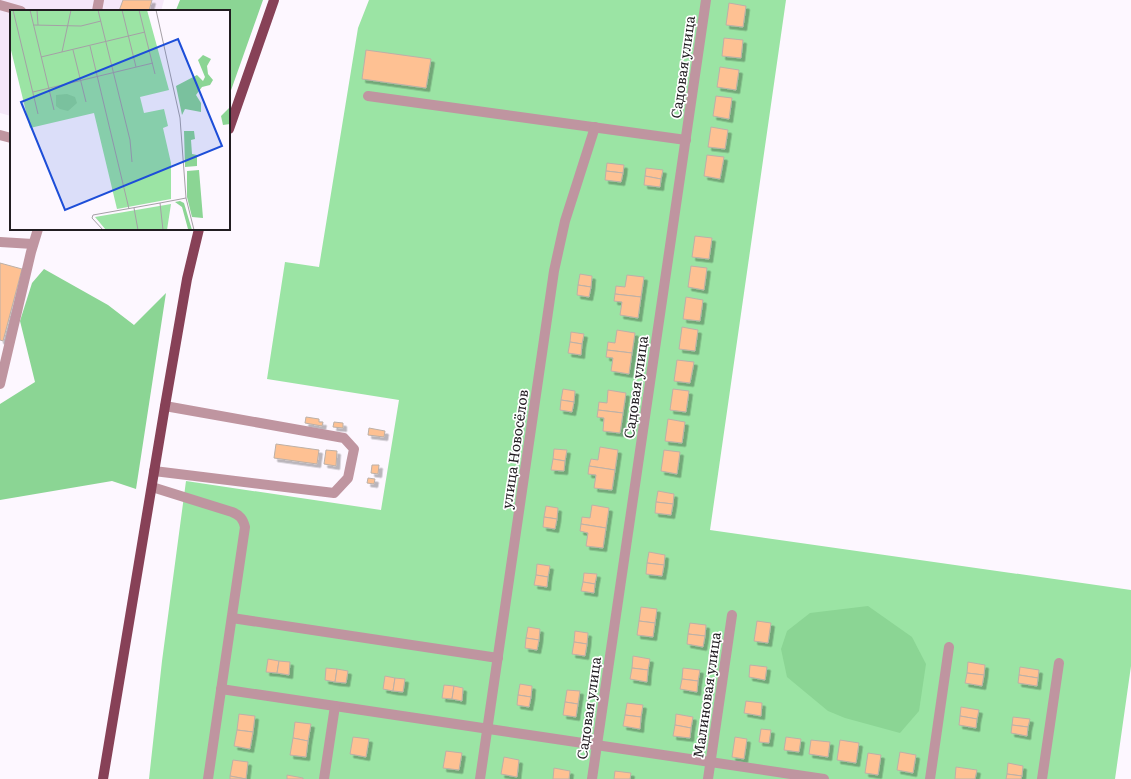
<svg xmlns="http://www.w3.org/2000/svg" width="1131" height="779" font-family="Literata,serif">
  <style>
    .built { fill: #f5e7f9 }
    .green { fill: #9be4a4 }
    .forest { fill: #8bd594 }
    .building { fill: #fec193; stroke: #bcb0a7; filter: url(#shadow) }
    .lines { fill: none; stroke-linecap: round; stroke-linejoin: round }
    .minor { stroke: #bf95a0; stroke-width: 10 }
    .major { stroke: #874157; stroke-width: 10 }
    .labels { text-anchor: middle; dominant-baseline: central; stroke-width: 3.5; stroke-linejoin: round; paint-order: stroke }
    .street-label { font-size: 14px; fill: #211d21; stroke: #fff }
    .inset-road { fill: none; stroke: #a5a0a6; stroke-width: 1 }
    .view { fill: #1d4ed8; fill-opacity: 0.15; stroke: #1d4ed8; stroke-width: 2 }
    .inset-edge { fill: none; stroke: #211d21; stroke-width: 2 }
  </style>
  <defs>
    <filter id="shadow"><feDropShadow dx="3.5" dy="3.5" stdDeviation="0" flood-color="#0004"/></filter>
  </defs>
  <rect width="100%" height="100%" fill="#fdf7ff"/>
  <polygon class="built" points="0,0 164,0 161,11 11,11 11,116 0,113"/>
  <polygon class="green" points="369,0 786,0 710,530 1131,590 1131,666 1115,779 149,779 162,661 186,481 381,510 399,400 267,379 285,262 319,267 358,28"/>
  <g class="forest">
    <polygon points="180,0 263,0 229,96 229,11 177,11 176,10"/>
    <polygon points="44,269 108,305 134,325 166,293 136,489 112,481 0,500 0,404 35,382 20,321 32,283"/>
    <polygon points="868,606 912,637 926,664 919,711 900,733 845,718 828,711 787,677 781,649 787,631 810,613"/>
  </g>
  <g class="building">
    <polygon points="123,0 152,0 149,11 119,11"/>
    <polygon points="729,3 746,6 743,27 726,25"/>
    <polygon points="724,38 743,40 741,58 722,56"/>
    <polygon points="366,50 431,59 426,88 362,79"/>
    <polygon points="720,67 739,70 736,90 717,87"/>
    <polygon points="716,96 732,98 729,119 713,116"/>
    <polygon points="711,127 728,130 725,149 708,147"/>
    <polygon points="707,155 724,157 720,179 704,176"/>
    <polygon points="607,163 624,165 623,173 606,171"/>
    <polygon points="646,168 663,170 661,179 645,176"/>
    <polygon points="606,171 623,173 621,182 605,180"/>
    <polygon points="645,176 661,179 660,187 644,185"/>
    <polygon points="695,236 712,238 709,259 692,257"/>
    <polygon points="0,263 22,269 3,341 0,340"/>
    <polygon points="691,266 707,268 704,290 688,287"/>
    <polygon points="580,274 592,276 591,287 578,285"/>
    <polygon points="627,275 644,277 641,297 615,294 616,286 625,287"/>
    <polygon points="578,285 591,287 589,297 577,295"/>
    <polygon points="615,294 641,297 638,318 620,315 622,302 614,301"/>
    <polygon points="686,297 703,300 700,321 683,319"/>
    <polygon points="682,327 698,330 695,351 679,349"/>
    <polygon points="617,330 635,333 632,353 607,350 608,342 615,343"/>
    <polygon points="571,332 584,334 582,344 570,342"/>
    <polygon points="570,342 582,344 581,355 568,353"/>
    <polygon points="607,350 632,353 629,374 611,371 613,358 606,357"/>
    <polygon points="677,360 694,362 690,383 674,381"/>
    <polygon points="563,389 575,391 574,402 561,400"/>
    <polygon points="673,389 689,391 686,412 670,410"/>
    <polygon points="608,390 626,393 623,413 598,410 599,402 607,403"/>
    <polygon points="561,400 574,402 572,412 560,410"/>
    <polygon points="598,410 623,413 620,433 603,431 604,418 597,417"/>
    <polygon points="306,417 319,419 319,422 323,422 322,426 305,423"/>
    <polygon points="668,419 685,422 682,443 665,441"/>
    <polygon points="334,422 343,423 343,428 333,427"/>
    <polygon points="369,428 385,431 384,437 368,435"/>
    <polygon points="276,444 319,450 317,464 274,458"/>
    <polygon points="600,447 618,450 615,470 589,466 591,459 598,460"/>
    <polygon points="554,449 567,450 565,461 553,459"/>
    <polygon points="326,450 337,451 336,466 324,464"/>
    <polygon points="664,450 680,452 677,474 661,471"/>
    <polygon points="553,459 565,461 564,471 551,470"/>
    <polygon points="372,465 379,465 378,474 371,473"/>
    <polygon points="589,466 615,470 612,490 594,488 596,475 588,474"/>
    <polygon points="368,478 375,479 374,484 367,483"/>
    <polygon points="658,491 674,494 673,504 656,502"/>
    <polygon points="656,502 673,504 671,515 655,513"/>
    <polygon points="592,505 609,508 606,528 581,524 582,517 590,518"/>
    <polygon points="546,506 558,508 557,519 544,517"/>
    <polygon points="544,517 557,519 555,529 543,527"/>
    <polygon points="581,524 606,528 603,548 586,546 588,533 580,531"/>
    <polygon points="649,552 665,555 664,565 647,563"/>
    <polygon points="647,563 664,565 662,576 646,574"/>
    <polygon points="537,564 550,566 548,577 536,575"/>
    <polygon points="584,573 597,574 595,584 583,582"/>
    <polygon points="536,575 548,577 547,587 534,585"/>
    <polygon points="583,582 595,584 594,593 581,591"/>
    <polygon points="641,607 657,609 655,623 639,621"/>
    <polygon points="639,621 655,623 653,637 637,635"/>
    <polygon points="757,621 771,623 768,643 754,641"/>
    <polygon points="690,623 706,625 705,636 688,634"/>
    <polygon points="528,627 540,629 539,640 526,638"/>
    <polygon points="575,631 588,633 587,644 574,642"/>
    <polygon points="688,634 705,636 703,647 687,644"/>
    <polygon points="526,638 539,640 537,650 525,648"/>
    <polygon points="574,642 587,644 585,656 572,654"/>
    <polygon points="633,656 650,659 648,670 632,668"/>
    <polygon points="268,659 279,661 277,673 266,672"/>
    <polygon points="279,661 290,662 289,675 277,673"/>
    <polygon points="968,662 985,665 984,675 967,673"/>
    <polygon points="750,665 767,667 765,680 749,677"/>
    <polygon points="1020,667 1039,670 1038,678 1019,675"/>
    <polygon points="326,668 337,669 335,682 325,680"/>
    <polygon points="632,668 648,670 647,682 630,679"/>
    <polygon points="683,668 700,670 698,681 682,679"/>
    <polygon points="337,669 348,671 346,683 335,682"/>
    <polygon points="967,673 984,675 982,686 965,683"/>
    <polygon points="1019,675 1038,678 1037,686 1018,683"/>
    <polygon points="385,676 395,678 393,691 383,689"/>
    <polygon points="395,678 405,679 403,692 393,691"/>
    <polygon points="682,679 698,681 697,692 680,689"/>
    <polygon points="520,684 532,686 531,697 518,695"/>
    <polygon points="444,685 454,686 452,699 442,698"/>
    <polygon points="454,686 463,688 462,701 452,699"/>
    <polygon points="567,690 580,691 578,704 565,702"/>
    <polygon points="518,695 531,697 529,707 517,705"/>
    <polygon points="746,701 762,703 761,716 744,713"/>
    <polygon points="565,702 578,704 576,717 563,715"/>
    <polygon points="627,703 643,705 641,717 625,715"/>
    <polygon points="961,707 979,710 977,719 960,716"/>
    <polygon points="239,714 255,716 253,732 237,730"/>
    <polygon points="676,714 693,717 691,728 675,725"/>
    <polygon points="625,715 641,717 640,729 623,726"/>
    <polygon points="960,716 977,719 976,728 959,725"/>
    <polygon points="1013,717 1030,719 1028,727 1012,725"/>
    <polygon points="295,722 311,724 308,741 293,738"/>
    <polygon points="675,725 691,728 690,738 673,736"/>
    <polygon points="1012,725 1028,727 1027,736 1011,733"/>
    <polygon points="761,729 771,730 769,743 759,742"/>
    <polygon points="237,730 253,732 250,749 234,746"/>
    <polygon points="353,737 369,739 366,757 350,754"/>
    <polygon points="735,737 747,739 744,759 732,757"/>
    <polygon points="786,737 801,739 799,752 784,750"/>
    <polygon points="293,738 308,741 306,757 290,755"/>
    <polygon points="811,740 830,742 828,757 809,754"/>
    <polygon points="840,740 859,743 856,763 837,760"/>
    <polygon points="446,751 462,753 459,770 443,768"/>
    <polygon points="900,752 916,755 913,773 897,770"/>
    <polygon points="868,753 881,755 878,775 865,773"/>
    <polygon points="504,757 519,760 517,777 501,774"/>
    <polygon points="233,760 248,762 246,779 230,776"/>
    <polygon points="1008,763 1023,766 1022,776 1007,774"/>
    <polygon points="956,767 977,770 975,779 955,779"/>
    <polygon points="554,768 570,771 569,779 553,779"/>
    <polygon points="615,771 631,773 630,779 614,779"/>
    <polygon points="1007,774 1022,776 1021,779 1006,779"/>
    <polygon points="287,775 303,778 303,779 287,779"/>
    <polygon points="230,776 246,779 230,779"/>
  </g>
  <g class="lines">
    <g class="minor">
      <polyline points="0,5 21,11"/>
      <polyline points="97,11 99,0"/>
      <polyline points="368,96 686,140"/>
      <polyline points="0,135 11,138"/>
      <polyline points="0,242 33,244"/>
      <polyline points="0,384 31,252 38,229"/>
      <polyline points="154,471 334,493 348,478 354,449 344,438 165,406"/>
      <path d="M152 487 232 512C240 515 243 519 245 527L208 779"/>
      <polyline points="232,618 498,658"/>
      <polyline points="221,689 824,779"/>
      <polyline points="324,779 335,706"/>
      <polyline points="480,779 554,271 565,221 595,127"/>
      <polyline points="592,779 706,0"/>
      <polyline points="708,779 732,615"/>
      <polyline points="930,779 949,647"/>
      <polyline points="1042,779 1059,663"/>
    </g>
    <g class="major">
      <polyline points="229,129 274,0"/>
      <polyline points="103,779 165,406 187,279 199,229"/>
    </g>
  </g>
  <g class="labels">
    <g class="street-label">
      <text transform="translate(682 67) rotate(-82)">Садовая улица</text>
      <text transform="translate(635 387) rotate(-82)">Садовая улица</text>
      <text transform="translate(514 449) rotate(-82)">улица Новосёлов</text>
      <text transform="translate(706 695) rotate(-82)">Малиновая улица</text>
      <text transform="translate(588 708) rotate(-82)">Садовая улица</text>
    </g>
  </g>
  <g transform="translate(10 10)">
    <rect width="220" height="220" fill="#fdf7ff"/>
    <path d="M0 0H137L159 80 130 87 134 103 154 99 158 116 153 118 161 153V189L107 199 84 103 20 118 0 36ZM161 194 157 220H96L85 207Z" fill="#9be4a4"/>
    <path d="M193 45 201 49 197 56 198 64 203 70 200 75 192 77 186 85 191 93V102L175 99 172 105 166 76 187 65 193 71 195 67 188 50ZM57 84 65 87 67 93 58 101 50 99 46 96V85ZM220 97V114L213 115 211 106ZM174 121H184L185 129 181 130 182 144 187 145V156L175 157ZM189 160 193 208 182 207 177 187V161ZM170 191 174 193 182 220H175L178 219 172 197 165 192Z" fill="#8bd594"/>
    <path class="inset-road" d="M3 0 28 104M20 0 44 100M27 0 28 15M88 0 120 130 122 152M112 0 126 57M129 0 145 64M146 0 170 108 176 188 184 220M23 15 71 16 91 11M80 36 119 199M63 40 76 92M52 42 61 0M31 47 135 22M23 82 143 53M150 193 176 188M124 198 128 220M93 220 82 208 83 205 150 193 153 220"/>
    <path class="view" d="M168 29 212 136 55 200 11 92Z"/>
    <rect width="220" height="220" class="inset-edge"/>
  </g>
</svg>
